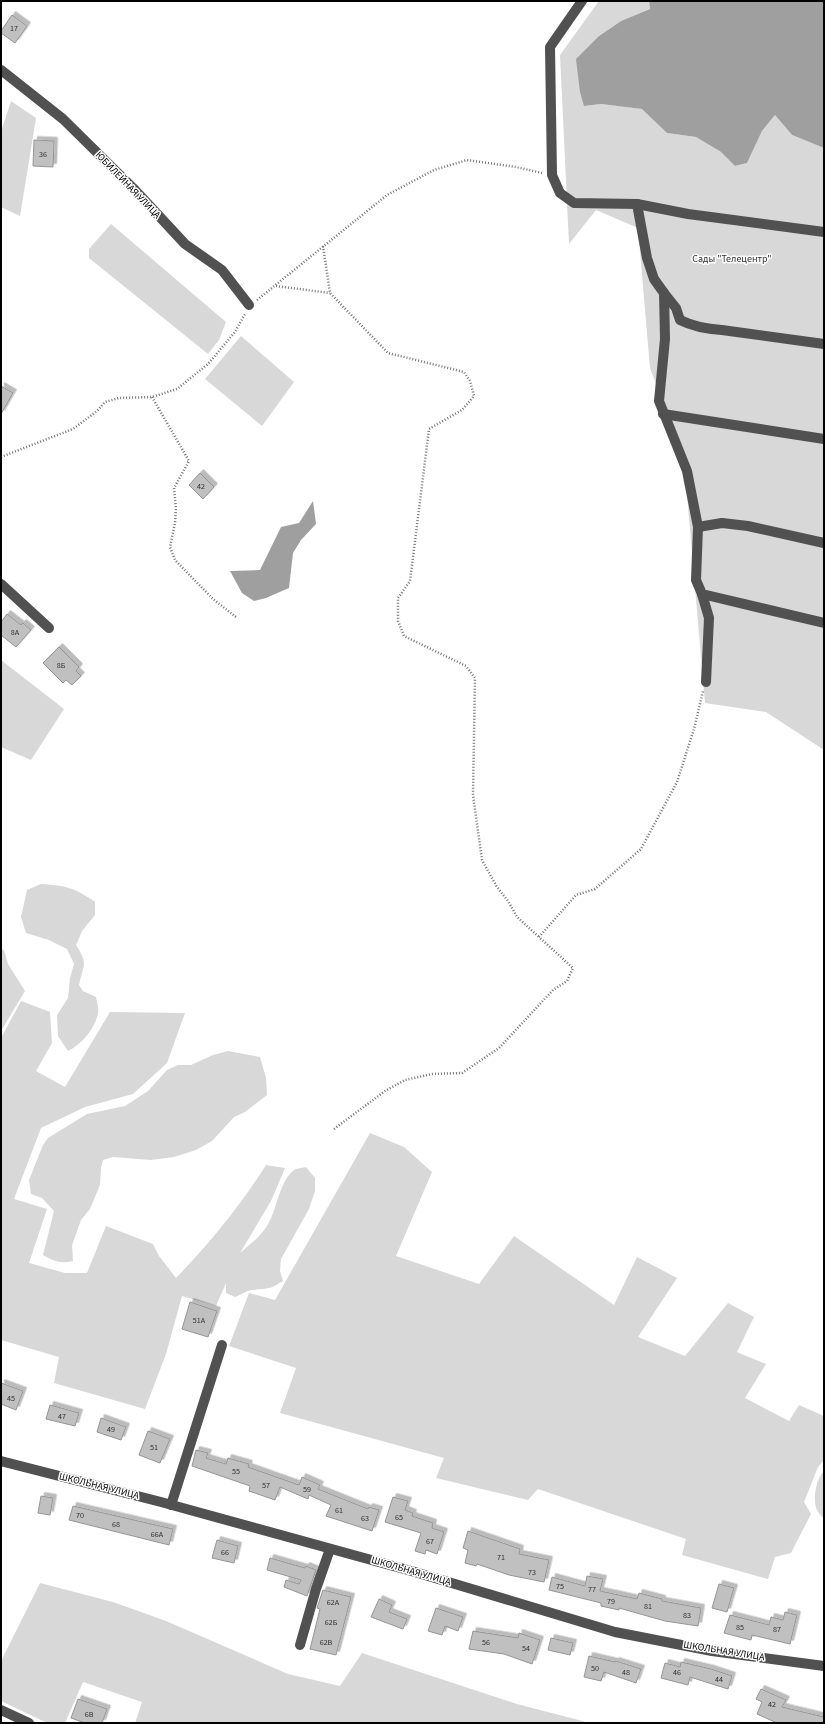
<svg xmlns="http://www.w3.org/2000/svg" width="825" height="1724" font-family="'Source Sans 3',sans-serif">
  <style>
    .green { fill: #d8d8d8 }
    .water { fill: #9f9f9f }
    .building { fill: #c0c0c0; stroke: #959595; filter: url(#shadow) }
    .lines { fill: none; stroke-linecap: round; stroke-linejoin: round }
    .path { stroke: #737373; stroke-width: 2.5; stroke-dasharray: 1 2; stroke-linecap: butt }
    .minor { stroke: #515151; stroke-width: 10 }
    .labels { text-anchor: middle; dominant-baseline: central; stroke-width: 3; stroke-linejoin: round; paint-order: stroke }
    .number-label { font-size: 8px; fill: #303030 }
    .street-label { font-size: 10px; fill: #000; stroke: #fff }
    .park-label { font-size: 10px; fill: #2f2f2f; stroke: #fff }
  </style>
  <defs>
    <filter id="shadow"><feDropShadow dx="3.5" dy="-3.5" stdDeviation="0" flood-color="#0004"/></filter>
  </defs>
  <rect width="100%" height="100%" fill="#fff"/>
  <g class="green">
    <polygon points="599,1 649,1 650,9 621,21 599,36 584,106 601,104 643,109 667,133 696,137 721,152 735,166 747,163 762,131 775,115 792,135 824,148 824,750 766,712 705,703 684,460 650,368 638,228 596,210 569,244 560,55"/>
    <polygon points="11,101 36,118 20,216 1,207 1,132"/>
    <polygon points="111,224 226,322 219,340 208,354 89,258 89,249"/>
    <polygon points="241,336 294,382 262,426 205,379"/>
    <polygon points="1,660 64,709 31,760 1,747"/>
    <path d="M41 884C66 886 74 887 95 902V915L82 931 76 945C89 965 83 964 79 985L83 991 96 997C97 1003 99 1008 98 1013 95 1029 82 1044 68 1051L58 1036 57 1015 68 998 70 978 74 964 67 949 49 940 26 933 21 917 27 890Z"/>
    <polygon points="1,949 4,950 8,964 25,991 1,1031"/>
    <path d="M21 1001 50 1012 52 1043 36 1071 65 1087 110 1012 185 1013 167 1063 133 1094 85 1107 41 1128 14 1199 47 1209 29 1263 65 1273H87L106 1226 153 1244 159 1256 176 1278C210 1243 240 1206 266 1165L285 1168 271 1201 240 1253C252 1243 265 1233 271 1218 277 1205 282 1176 296 1169 299 1168 303 1168 306 1167L315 1178V1191L309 1209 281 1259 280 1271 283 1281C269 1290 269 1288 253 1290 247 1290 241 1295 235 1297L226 1293V1283L216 1306 182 1296 166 1354 145 1409 54 1383 59 1357 1 1340V1038Z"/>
    <path d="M228 1051 260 1057 266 1078 267 1095 245 1112 234 1117 212 1141 196 1150 174 1157 151 1160 113 1157 103 1160 101 1168 100 1185 90 1209 81 1220 72 1245 73 1261C61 1264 53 1261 43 1255L54 1211 42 1198 31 1194 29 1180 43 1145 48 1138 87 1114 125 1106 148 1091 167 1070 178 1065H191L213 1055Z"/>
    <polygon points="370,1133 404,1147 432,1172 396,1256 479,1284 514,1236 614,1305 637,1257 677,1278 638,1337 685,1356 728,1303 754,1317 737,1352 766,1364 745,1398 789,1421 799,1405 824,1416 824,1460 818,1467 804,1502 811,1514 791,1553 775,1557 768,1579 682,1555 686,1539 538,1489 528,1500 436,1478 444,1458 280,1413 296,1368 229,1346 249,1293 275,1300"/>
    <path d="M824 1471V1519C821 1516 818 1512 816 1508 813 1497 816 1479 824 1471Z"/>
    <polygon points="40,1583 113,1602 166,1621 288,1674 340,1686 362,1653 517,1704 590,1723 135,1723 142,1702 83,1682 65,1723 47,1723 1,1701 1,1661"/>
  </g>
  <g class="water">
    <polygon points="649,1 824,1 824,148 792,135 775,115 762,131 747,163 735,166 721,152 696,137 667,133 642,109 601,104 584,106 580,92 576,59 599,36 621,21 650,9"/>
    <polygon points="313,501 316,524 301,540 293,553 289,588 266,598 254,601 242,593 230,571 260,570 281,527 299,523"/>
  </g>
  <g class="building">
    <polygon points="12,15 27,26 15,43 1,33 1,31"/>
    <polygon points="34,140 54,141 53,167 33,166"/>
    <polygon points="1,386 13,393 1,414"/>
    <polygon points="200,473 214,487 203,499 189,485"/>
    <polygon points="7,614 21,625 23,623 31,630 16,647 1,635 1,622"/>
    <polygon points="59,647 79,667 76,671 81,676 72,685 66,680 63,683 43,663"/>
    <polygon points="190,1302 217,1311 208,1337 182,1329"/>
    <polygon points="1,1383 23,1391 16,1410 1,1404"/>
    <polygon points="50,1405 79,1413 75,1426 46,1419"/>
    <polygon points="101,1418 126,1427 121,1440 97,1432"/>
    <polygon points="148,1431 170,1439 160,1463 139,1455"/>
    <polygon points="196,1450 208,1453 206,1458 226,1464 228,1458 249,1464 248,1467 299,1485 302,1477 320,1485 318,1489 368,1509 369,1507 379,1510 372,1531 326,1516 331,1505 309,1495 308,1499 280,1487 275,1500 249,1491 250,1486 192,1466"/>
    <polygon points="41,1496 53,1498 50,1515 38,1513"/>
    <polygon points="393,1497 408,1501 405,1510 413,1513 412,1516 433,1523 432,1528 444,1532 437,1554 426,1550 425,1554 415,1551 421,1533 385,1522"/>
    <polygon points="73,1506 173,1529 169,1545 69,1520"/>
    <polygon points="468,1531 520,1549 519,1554 549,1560 544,1582 509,1575 477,1564 476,1566 465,1563 468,1550 463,1548"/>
    <polygon points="217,1540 238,1546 234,1563 212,1558"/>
    <polygon points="270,1558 305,1568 306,1566 316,1570 307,1596 284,1587 286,1580 299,1584 301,1580 267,1570"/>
    <polygon points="587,1576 603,1579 600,1591 637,1599 639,1593 662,1599 662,1601 701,1608 698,1626 665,1621 619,1608 619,1610 601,1606 601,1603 549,1590 552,1577 585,1586"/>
    <polygon points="719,1584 734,1588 727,1612 712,1608"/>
    <polygon points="323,1590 351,1597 336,1655 310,1649 320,1609 317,1608"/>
    <polygon points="379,1599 392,1605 389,1612 407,1619 403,1629 371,1617"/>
    <polygon points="436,1608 463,1617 458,1631 445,1626 442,1635 428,1631"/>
    <polygon points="785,1612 797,1615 790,1644 752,1635 751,1640 724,1633 730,1615 769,1625 771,1617 783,1620"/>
    <polygon points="473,1631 518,1638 519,1633 540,1640 532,1664 504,1654 469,1649"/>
    <polygon points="551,1638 573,1643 570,1655 548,1650"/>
    <polygon points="589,1656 615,1662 616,1661 641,1669 636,1683 604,1672 601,1681 584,1677"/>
    <polygon points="681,1662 711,1669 732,1676 728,1689 690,1677 688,1685 661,1678 665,1663 680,1667"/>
    <polygon points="761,1689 786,1700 782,1707 824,1717 824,1723 777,1723 757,1714 762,1702 756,1699"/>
    <polygon points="78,1699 107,1709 102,1723 85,1723 71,1718"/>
  </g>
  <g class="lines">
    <g class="path">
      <polyline points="323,246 330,293 388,353 464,372 470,381 474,396 462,410 429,429 410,581 398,598 398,621 404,636 466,666 475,678 473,795 482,860 497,887 508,901 517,917 539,937"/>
      <polyline points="276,286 330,293"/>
      <polyline points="257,300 387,195 434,170 467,160 516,167 542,173"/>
      <polyline points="152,397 189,461 174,488 176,509 175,523 170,547 175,560 213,599 236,617"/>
      <polyline points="1,457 73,429 97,411 105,402 119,398 152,397 177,389 208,364 235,332 245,314"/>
      <polyline points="334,1129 385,1091 405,1080 432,1074 462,1073 499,1048 553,990 567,981 573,968 539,937 576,895 595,889 641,849 677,782 694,729 703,691"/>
    </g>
    <g class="minor">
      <polyline points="582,1 550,47 552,175 560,193 574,203 637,204 647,258 654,279 664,293 665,339 659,401 687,471 698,527 696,580 702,594 824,623"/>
      <polyline points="1,70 63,119 133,188 185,244 222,270 249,305"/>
      <polyline points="637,204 688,214 824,232"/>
      <path d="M664 293 676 308 680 320C694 327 706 329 722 330L824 344"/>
      <polyline points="663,414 824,439"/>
      <polyline points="698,527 722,523 748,526 824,543"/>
      <polyline points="1,584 49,628"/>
      <polyline points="702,594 709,618 706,682"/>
      <polyline points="1,1461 161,1502 415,1572 615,1632 712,1651 824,1666"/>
      <polyline points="171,1505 222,1345"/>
      <polyline points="300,1645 316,1589 330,1549"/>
      <polyline points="1,1710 29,1723"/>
    </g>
  </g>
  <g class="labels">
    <g class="number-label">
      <text x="14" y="28">17</text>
      <text x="43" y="154">36</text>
      <text x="201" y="486">42</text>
      <text x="15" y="632">8А</text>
      <text x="61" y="665">8Б</text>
      <text x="199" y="1320">51А</text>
      <text x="11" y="1398">45</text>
      <text x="62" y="1416">47</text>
      <text x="111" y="1429">49</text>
      <text x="154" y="1447">51</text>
      <text x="236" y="1471">55</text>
      <text x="266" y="1485">57</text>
      <text x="307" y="1489">59</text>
      <text x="339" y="1510">61</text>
      <text x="80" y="1515">70</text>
      <text x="399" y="1517">65</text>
      <text x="365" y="1518">63</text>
      <text x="116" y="1524">68</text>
      <text x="157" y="1534">66А</text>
      <text x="430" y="1541">67</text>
      <text x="225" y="1552">66</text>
      <text x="501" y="1557">71</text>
      <text x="532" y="1572">73</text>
      <text x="560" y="1586">75</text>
      <text x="592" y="1589">77</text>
      <text x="611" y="1601">79</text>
      <text x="333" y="1602">62А</text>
      <text x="648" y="1606">81</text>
      <text x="687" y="1615">83</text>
      <text x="331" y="1622">62Б</text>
      <text x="740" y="1627">85</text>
      <text x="777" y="1629">87</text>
      <text x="326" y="1642">62В</text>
      <text x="486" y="1642">56</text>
      <text x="526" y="1648">54</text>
      <text x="595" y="1668">50</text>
      <text x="626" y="1672">48</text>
      <text x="677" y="1672">46</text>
      <text x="719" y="1679">44</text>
      <text x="772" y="1704">42</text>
      <text x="89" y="1714">6В</text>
    </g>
    <g class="street-label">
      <text transform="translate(128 185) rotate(46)">ЮБИЛЕЙНАЯ УЛИЦА</text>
      <text transform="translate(99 1486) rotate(14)">ШКОЛЬНАЯ УЛИЦА</text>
      <text transform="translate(411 1571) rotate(16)">ШКОЛЬНАЯ УЛИЦА</text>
      <text transform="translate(724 1651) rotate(9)">ШКОЛЬНАЯ УЛИЦА</text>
    </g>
    <g class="park-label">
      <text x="732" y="259">Сады "Телецентр"</text>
    </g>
  </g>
  <rect width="825" height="1724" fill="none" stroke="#000000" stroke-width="4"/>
</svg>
